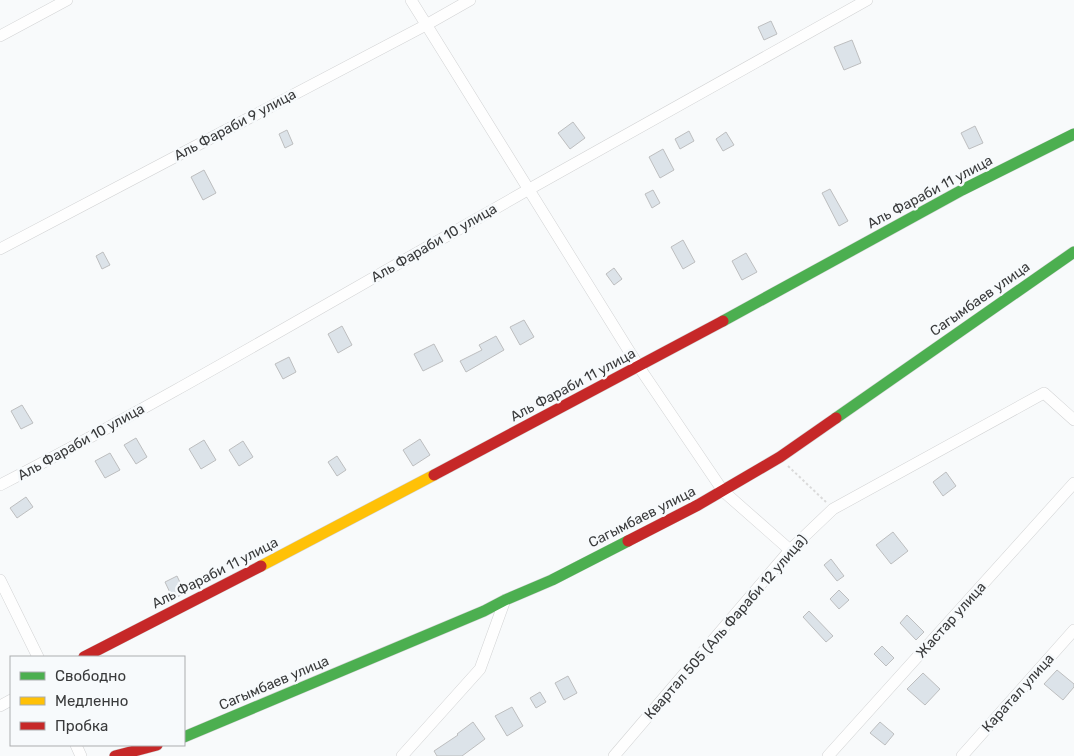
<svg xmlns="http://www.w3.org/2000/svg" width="1074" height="756" font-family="Rubik,sans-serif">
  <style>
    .building { fill: #dce3e9; stroke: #bdbebf }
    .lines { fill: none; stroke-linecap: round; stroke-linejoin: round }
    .street-casing { stroke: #d2d3d4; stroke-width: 12 }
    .fast-casing { stroke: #d2d3d4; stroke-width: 12 }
    .slow-casing { stroke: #d2d3d4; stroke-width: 12 }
    .jam-casing { stroke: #d2d3d4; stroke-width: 12 }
    .path { stroke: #dadada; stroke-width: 2; stroke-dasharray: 2.5 2.5; stroke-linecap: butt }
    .street { stroke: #fefefe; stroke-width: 11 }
    .fast { stroke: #4caf50; stroke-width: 11 }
    .slow { stroke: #ffc107; stroke-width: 11 }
    .jam { stroke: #c62828; stroke-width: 11 }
    .labels { text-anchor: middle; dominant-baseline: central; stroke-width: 5; stroke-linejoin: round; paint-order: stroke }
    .street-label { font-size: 14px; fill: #393a3b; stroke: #f7fafc }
  </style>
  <rect width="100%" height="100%" fill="#f8fafb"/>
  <g class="building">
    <polygon points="771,21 777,34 764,40 758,27"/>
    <polygon points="852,40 861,63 844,70 834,47"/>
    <polygon points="573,122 585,138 570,149 558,133"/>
    <polygon points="975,126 983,143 969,149 961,133"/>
    <polygon points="287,130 293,144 285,148 279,134"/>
    <polygon points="689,131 694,141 680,149 675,139"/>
    <polygon points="726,132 734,145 723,151 716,139"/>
    <polygon points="663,149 674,170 660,178 649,157"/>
    <polygon points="204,170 216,193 203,200 191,177"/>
    <polygon points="830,189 848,221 839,226 822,193"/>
    <polygon points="653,190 660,203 652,208 645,194"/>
    <polygon points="683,240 695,262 683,269 671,247"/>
    <polygon points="103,252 110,265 102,269 96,256"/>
    <polygon points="746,253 757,272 742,280 732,261"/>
    <polygon points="614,268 622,279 614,285 606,274"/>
    <polygon points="524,320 534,337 520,345 510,327"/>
    <polygon points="342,326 352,345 338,353 328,334"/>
    <polygon points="496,336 504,350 466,372 460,361 482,350 479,345"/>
    <polygon points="434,344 443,361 423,371 414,354"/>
    <polygon points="289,357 296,372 283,379 275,364"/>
    <polygon points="22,405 33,423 21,429 11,411"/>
    <polygon points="136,438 147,457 136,464 124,445"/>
    <polygon points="420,439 430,455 413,466 403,450"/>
    <polygon points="204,440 216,460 201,469 189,449"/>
    <polygon points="243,441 253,457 239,466 229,450"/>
    <polygon points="110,453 120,470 105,478 95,461"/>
    <polygon points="337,456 346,470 337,476 328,462"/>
    <polygon points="946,472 956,486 943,496 933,482"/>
    <polygon points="26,497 33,507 17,518 10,508"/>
    <polygon points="893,532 908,551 891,564 876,545"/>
    <polygon points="831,559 844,576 837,581 824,565"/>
    <polygon points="177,576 185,593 173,599 165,582"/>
    <polygon points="839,590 849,600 839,609 830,599"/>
    <polygon points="809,611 833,636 826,642 803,617"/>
    <polygon points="907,615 924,632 916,640 900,623"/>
    <polygon points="882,646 894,658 886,666 874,654"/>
    <polygon points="1057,670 1074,684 1074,687 1063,700 1044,684"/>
    <polygon points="923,673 940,689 925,705 907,689"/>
    <polygon points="568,676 577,693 564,700 555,683"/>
    <polygon points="540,692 546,702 536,708 530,698"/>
    <polygon points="512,707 523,726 507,736 495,716"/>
    <polygon points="473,722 485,739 462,756 437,756 434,751 458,735 457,734"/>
    <polygon points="880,722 894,734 885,745 870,733"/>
  </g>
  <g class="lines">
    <g class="street-casing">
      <g id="street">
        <polyline points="411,0 639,367 723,491 790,550"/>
        <polyline points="0,36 67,0"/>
        <polyline points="0,249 426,25 470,0"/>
        <path d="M0 485C151 407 297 321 445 237 585 157 726 79 867 0"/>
        <polyline points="0,580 38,657"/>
        <polyline points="0,706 11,700"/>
        <polyline points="76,745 81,756"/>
        <polyline points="402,756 480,669 505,600"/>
        <polyline points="614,756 790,550 833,509 1044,393 1074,420"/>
        <polyline points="828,756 1074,483"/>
        <polyline points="962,756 1074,630"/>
      </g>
    </g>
    <g class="fast-casing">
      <g id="fast">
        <polyline points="723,321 962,190 1074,134"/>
        <polyline points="836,418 1074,252"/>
        <polyline points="184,737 484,611 505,600 552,580 628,541"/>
      </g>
    </g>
    <g class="slow-casing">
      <polyline id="slow" points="261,566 434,475"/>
    </g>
    <g class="jam-casing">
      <g id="jam">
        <polyline points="434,475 723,321"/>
        <polyline points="628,541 698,505 780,457 836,418"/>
        <polyline points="84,657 261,566"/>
        <polyline points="115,756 157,745"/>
      </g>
    </g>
    <polyline class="path" points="788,466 826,502"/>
    <use href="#street" class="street"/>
    <use href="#fast" class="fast"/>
    <use href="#slow" class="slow"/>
    <use href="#jam" class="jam"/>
  </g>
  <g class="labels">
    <g class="street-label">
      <text transform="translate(235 125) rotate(-28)">Аль Фараби 9 улица</text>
      <text transform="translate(930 192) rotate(-28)">Аль Фараби 11 улица</text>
      <text transform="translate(434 243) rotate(-30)">Аль Фараби 10 улица</text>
      <text transform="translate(980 299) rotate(-35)">Сагымбаев улица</text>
      <text transform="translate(573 385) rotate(-28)">Аль Фараби 11 улица</text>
      <text transform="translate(81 442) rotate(-29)">Аль Фараби 10 улица</text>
      <text transform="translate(642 517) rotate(-27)">Сагымбаев улица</text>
      <text transform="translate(215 573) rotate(-27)">Аль Фараби 11 улица</text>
      <text transform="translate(951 620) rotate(-48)">Жастар улица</text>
      <text transform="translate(726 627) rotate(-49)">Квартал 505 (Аль Фараби 12 улица)</text>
      <text transform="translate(274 683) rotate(-23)">Сагымбаев улица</text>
      <text transform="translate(1018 693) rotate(-48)">Каратал улица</text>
    </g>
  </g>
  <rect x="10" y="656" width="175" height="90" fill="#f7fafc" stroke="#abadaf"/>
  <rect x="20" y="672" width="25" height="8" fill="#4caf50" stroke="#abadaf"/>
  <text x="55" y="681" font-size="15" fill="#393a3b">Свободно</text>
  <rect x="20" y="697" width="25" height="8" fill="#ffc107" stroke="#abadaf"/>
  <text x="55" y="706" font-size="15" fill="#393a3b">Медленно</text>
  <rect x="20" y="722" width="25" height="8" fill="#c62828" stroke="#abadaf"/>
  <text x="55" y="731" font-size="15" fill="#393a3b">Пробка</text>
</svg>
